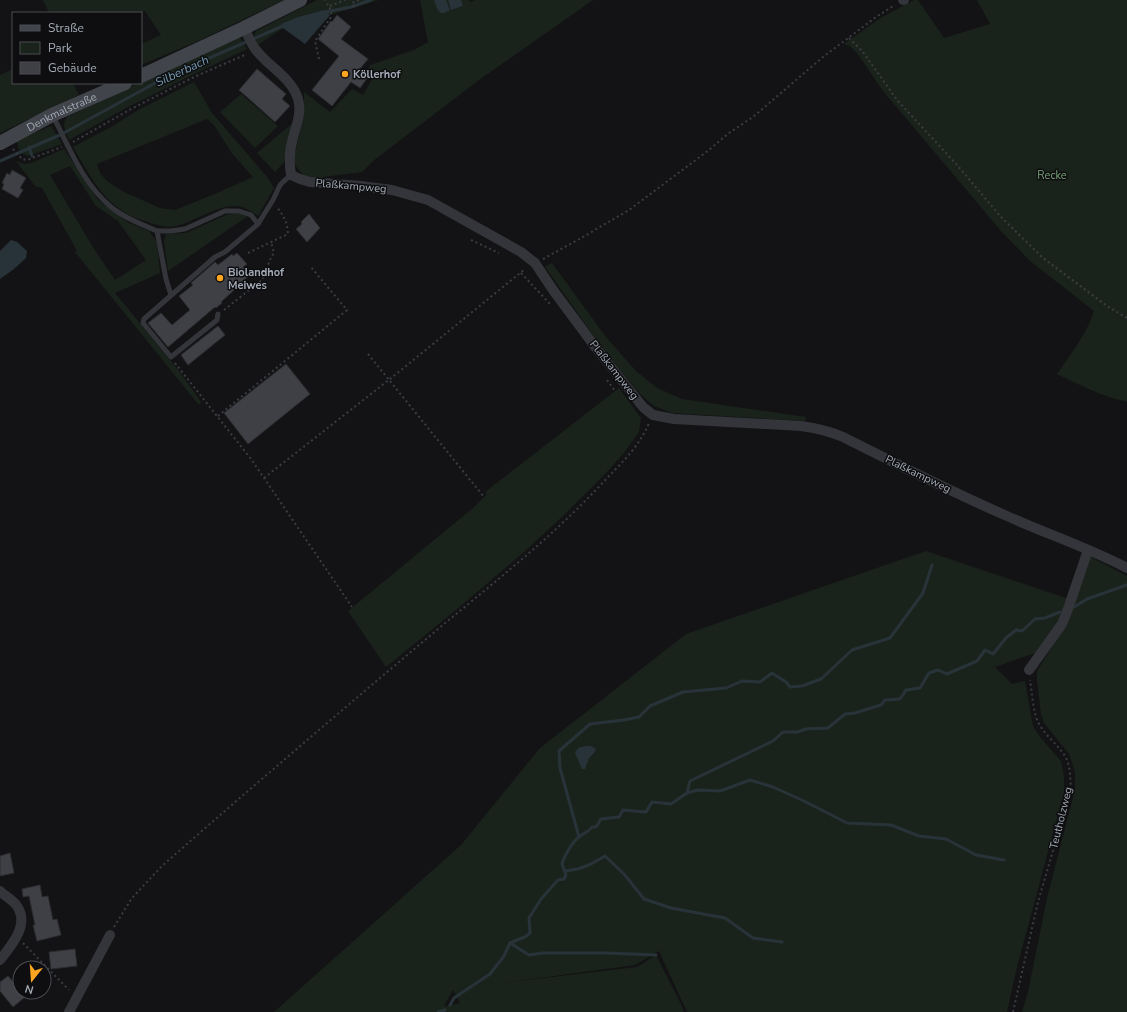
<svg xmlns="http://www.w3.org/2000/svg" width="1127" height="1012" font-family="'Nunito Sans',sans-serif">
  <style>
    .green { fill: #1a231b; fill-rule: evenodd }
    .water { fill: #283339 }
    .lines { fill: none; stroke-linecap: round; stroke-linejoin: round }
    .stream { stroke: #283339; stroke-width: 3 }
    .building { fill: #3f4045; stroke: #2c2d31 }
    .path { stroke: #393c41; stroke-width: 2; stroke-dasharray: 2 3; stroke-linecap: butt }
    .service { stroke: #33353a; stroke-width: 5 }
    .minor { stroke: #33353a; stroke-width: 10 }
    .secondary { stroke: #41444a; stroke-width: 14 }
    .poi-dot { fill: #ffa620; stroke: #0e0e10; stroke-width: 1.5 }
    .labels { text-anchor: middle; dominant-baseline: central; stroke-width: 3; stroke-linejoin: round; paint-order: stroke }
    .poi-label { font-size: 11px; font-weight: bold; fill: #a3aab6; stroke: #0e0e10; text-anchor: start }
    .street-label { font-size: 11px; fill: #a3aab6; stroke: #0e0e10 }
    .park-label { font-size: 11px; fill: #78a378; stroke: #0e0e10 }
    .water-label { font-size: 12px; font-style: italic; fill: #769cb5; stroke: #0e0e10 }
  </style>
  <rect width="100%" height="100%" fill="#131315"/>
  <g class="green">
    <polygon points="43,0 284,0 198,41 141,65 141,44 161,35 145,11 141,13 49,13"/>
    <polygon points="317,0 379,0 330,15 327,11 324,10 298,17 281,24 283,28 258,45 254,35 256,31"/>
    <polygon points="420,0 434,0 437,9 439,11 450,10 446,0 448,0 452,10 463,6 461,0 469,0 470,2 475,0 593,0 479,80 373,161 362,172 323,177 322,180 312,179 303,175 295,165 294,157 304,117 304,92 330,112 352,89 363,95 374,76 368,70 370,65 414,50 428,42"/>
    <path d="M914 0H918L944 38 990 24 977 0H1127V402C1102 396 1079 385 1057 374 1071 354 1086 335 1094 311L1030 261 1001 231 883 91 857 53 850 46 844 44 879 19Z"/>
    <path d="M239 36 247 49 192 75 126 108 69 140C66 131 61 126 67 117Z"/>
    <polygon points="13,69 13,83 73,83 79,95 0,133 0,75"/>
    <path d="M194 82 212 113 268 178 274 188 258 216C253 213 248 209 242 207 221 201 196 222 175 226 167 228 157 225 148 222 107 211 93 181 73 147L111 127 140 109ZM207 119 214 125 231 152 253 177 217 193 175 210 160 208 124 192 107 181 100 173 97 164Z"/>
    <polygon points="241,94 278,126 255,148 220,112"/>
    <polygon points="294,122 284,162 275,172 257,153"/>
    <path d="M51 126 62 144 28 156C19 154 18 148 17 140Z"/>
    <path d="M64 149 98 200 127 222 149 231 157 243 160 273 115 293 180 372 201 402 199 405 75 252 77 251 42 188 35 186 16 161 24 164 31 163ZM70 166 96 206 118 221 146 260 115 280 94 249 50 175Z"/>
    <polygon points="239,213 248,216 168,271 164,242 166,234 186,233 226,215"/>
    <polygon points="552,263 606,337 636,371 657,388 682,399 806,417 805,421 672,413 654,406 640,394 601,346 545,267"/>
    <polygon points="619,388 641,418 639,432 624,453 604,475 565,514 524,552 456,610 386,667 348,611 473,508 487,494 485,492"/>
    <path d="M926 551 1066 598 1080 560 1091 557 1127 576V1012H1022L1028 992 1047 898 1075 790V772L1069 754 1044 723 1041 714 1037 680V671L1052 647 995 667 1012 684 1025 681 1033 726 1040 737 1061 761 1064 776V792L1016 971 1007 1012H687L659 951 635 965 502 983 637 967 656 955 681 1004 684 1012H274L461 845 540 748 686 634ZM453 990 460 1003 445 1006H444Z"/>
  </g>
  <g class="water">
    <polygon points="434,0 446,0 450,10 444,13 441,13 437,9"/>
    <polygon points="448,0 461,0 463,6 451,10"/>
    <polygon points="324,10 327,11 330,15 305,44 283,28 281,24 298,17"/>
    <polygon points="11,240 17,242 27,251 26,258 14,269 0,279 0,251"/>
    <polygon points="586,746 591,746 596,749 594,753 589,758 585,769 582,769 575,753 578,748"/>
  </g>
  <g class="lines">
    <g class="stream">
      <polyline points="325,12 351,7 371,0"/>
      <polyline points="29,147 32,156"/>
      <polyline points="0,161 62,134 168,76 285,25"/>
      <polyline points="1074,607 1087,599 1127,585"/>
      <polyline points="687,793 698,790 720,791 750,780 773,787 804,801 847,823 891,825 919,836 946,839 976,855 1004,860"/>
      <polyline points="579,837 560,768 559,751 590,724 624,720 639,717 650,706 683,692 726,688 742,681 760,682 772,673 786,682 790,687 802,686 821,679 852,650 890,638 923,593 932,565"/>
      <polyline points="565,871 578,869 591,864 605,856 624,874 644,899 671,908 725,918 753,938 782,942"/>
      <polyline points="510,943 529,955 543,953 606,953 656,955"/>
      <path d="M450 1005 454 998 490 974 504 956 510 943 517 940 525 937 530 933 529 918 541 899 558 880 564 879 566 875 562 864C564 857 572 842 579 837 584 832 587 834 592 827H596L601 819 619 817 623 810 646 812 652 802 671 804 687 793 690 781 773 741 783 732H797L806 729 828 728 845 714 855 713 881 705 885 700 900 699 906 690 920 688 929 673 938 670 947 674 977 661 985 650 993 654 1006 638 1016 630 1022 631 1035 619 1045 618 1060 612"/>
      <polyline points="438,1012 445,1010"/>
    </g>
  </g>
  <g class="building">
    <polygon points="337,15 351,27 341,39 368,59 359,70 368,77 360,88 351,82 332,106 312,90 339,56 318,39 331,21 332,22"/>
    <polygon points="257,69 286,94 282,99 290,106 275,122 239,90"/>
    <polygon points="12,170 26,178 20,188 23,190 18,198 2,189 4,184 2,183 7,173 10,175"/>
    <polygon points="309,214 320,228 307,242 296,229 302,224 301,222"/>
    <polygon points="237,253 247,264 243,267 250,275 233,289 234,290 221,302 222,303 216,308 215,307 168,347 148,323 161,313 172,325 190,310 179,296 193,285 191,283 215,262 218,265 232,254 233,256"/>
    <polygon points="218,326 225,335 188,365 181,355"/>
    <polygon points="286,364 310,394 248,444 224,413"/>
    <polygon points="10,853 14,873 0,876 0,856"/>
    <polygon points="40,885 42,897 48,896 53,920 57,919 61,935 37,941 33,925 35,925 29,896 23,897 22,889"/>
    <polygon points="75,949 77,966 51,969 49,952"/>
    <polygon points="8,976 20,990 20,992 31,992 13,1007 0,991 0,982"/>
  </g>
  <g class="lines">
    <g class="path">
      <polyline points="330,6 345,0"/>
      <polyline points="354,7 352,3 359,0"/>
      <polyline points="849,38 863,52 897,100 957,165 1001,217 1043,258 1107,306 1127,318"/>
      <path d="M319 59 315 41 331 17C332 9 328 6 325 0"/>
      <polyline points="73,142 131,109 194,77 247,54"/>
      <polyline points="13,149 22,159 27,160 62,147"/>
      <polyline points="471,240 499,253"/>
      <path d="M248 253 288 234C287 221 284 217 277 207"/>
      <polyline points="543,259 583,237 629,210 709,150 729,133 753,117 823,57 876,17 895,5"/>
      <polyline points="521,273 550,304"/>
      <path d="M224 310 262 280C267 271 268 261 274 253L271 242"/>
      <polyline points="368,354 484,497"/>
      <polyline points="175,363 251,459 352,607"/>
      <polyline points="607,380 615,391"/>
      <polyline points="218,416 347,310 310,266"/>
      <polyline points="264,478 390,379 525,269"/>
      <path d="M114 927 132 898 162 866C255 784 349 704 444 624 501 577 559 531 609 476 624 461 641 443 649 423"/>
      <polyline points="23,943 69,990"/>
      <path d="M1013 1012 1038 902 1071 789C1070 779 1071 768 1066 758 1059 745 1045 736 1038 722 1033 712 1032 691 1030 680"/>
    </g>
    <g class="service">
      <path d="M53 116C69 147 83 184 111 207 124 218 141 224 157 231L166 279 171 295"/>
      <polyline points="157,231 171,231 185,229 225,211 239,211 251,215 258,224"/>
      <polyline points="218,314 217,320 171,357 143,323 144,319 215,257 225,252 258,224 273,200 280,185 284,181 291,175"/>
    </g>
    <g class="minor">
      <polyline points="903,0 904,0"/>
      <path d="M244 28C248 35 251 44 256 50 269 67 292 78 298 99 302 113 296 126 293 138 289 151 289 163 291 175L300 179 310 182 361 186 392 190 428 200 521 252 535 263 553 290 596 348 643 407 653 415 674 419 801 426C816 428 829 431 843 437 897 464 951 492 1007 516 1047 534 1089 548 1127 568"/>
      <polyline points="1029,670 1062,624 1068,609 1088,550"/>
      <path d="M0 891C5 896 13 900 17 906 30 925 11 946 0 960"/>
      <polyline points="69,1012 110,935"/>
    </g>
    <g class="secondary">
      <polyline points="141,76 244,28 300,0"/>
      <path id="s1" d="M0 143 52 115 125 83"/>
    </g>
  </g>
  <g class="poi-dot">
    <circle cx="345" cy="74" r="4"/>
    <circle cx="220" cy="278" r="4"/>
  </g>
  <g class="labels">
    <g class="poi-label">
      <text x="353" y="74">Köllerhof</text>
      <text x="228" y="272">Biolandhof<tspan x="228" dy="13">Meiwes</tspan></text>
    </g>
    <g class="street-label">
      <text stroke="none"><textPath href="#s1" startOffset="69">Denkmalstraße</textPath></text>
      <text transform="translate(351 186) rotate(5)">Plaßkampweg</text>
      <text transform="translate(614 370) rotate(52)">Plaßkampweg</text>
      <text transform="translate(918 474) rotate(26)">Plaßkampweg</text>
      <text transform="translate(1061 818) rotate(-76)">Teutholzweg</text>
    </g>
    <g class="park-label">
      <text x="1052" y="175">Recke</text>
    </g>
    <g class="water-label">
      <text transform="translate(182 71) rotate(-25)">Silberbach</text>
    </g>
  </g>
  <rect x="12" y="12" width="130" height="72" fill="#0e0e10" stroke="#4a4c52"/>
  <rect x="20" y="25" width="20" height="6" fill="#41444a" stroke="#4a4c52"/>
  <text x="48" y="32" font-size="12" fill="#a3aab6">Straße</text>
  <rect x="20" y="42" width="20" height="12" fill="#1a231b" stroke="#4a4c52"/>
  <text x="48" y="52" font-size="12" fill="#a3aab6">Park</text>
  <rect x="20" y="62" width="20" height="12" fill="#3f4045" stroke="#4a4c52"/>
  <text x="48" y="72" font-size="12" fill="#a3aab6">Gebäude</text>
  <g transform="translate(32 980) rotate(197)"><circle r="19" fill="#0e0e10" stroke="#4a4c52"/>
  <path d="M0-3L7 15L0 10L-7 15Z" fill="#ffa620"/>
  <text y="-6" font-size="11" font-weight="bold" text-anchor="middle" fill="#a3aab6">N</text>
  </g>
</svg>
